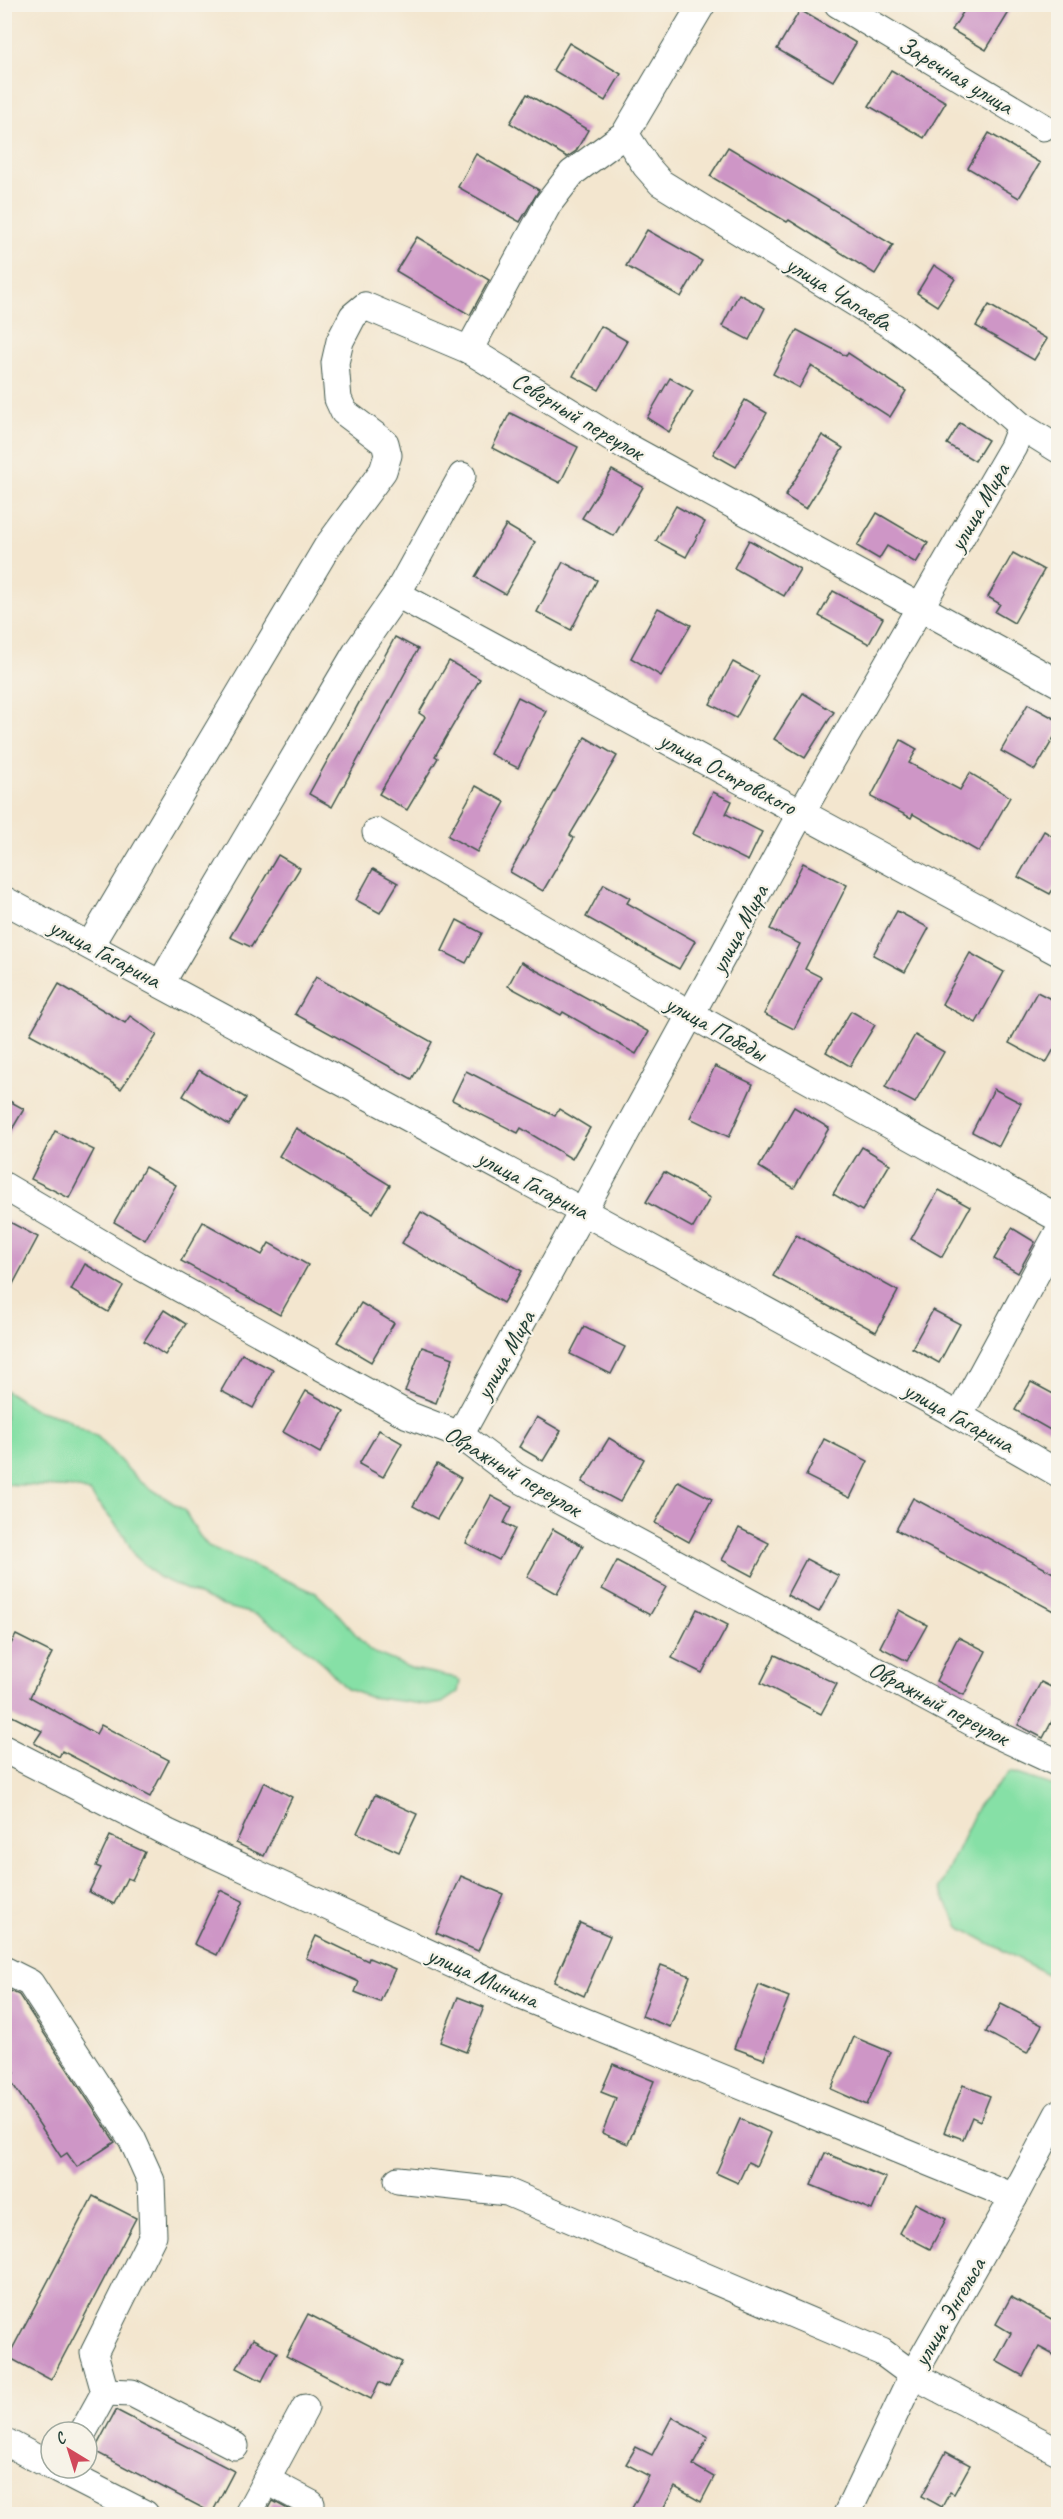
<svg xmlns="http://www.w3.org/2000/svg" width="1063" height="2519" font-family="Caveat,sans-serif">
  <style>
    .green { fill: #86e0a6; stroke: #528e6d; stroke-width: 1.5 }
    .building { fill: #ce96c6 }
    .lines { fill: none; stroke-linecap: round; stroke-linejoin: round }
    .minor-casing { stroke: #3f564b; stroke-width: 29 }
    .minor { stroke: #fff; stroke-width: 27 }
    .labels { text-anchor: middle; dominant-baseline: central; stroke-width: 4.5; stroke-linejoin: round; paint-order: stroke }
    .street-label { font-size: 24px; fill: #1f3d34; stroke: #f7f3e8 }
  </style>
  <rect width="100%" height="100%" fill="#f7f3e8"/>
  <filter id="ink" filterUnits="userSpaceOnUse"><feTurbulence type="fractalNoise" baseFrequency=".0167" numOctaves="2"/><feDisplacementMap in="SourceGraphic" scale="12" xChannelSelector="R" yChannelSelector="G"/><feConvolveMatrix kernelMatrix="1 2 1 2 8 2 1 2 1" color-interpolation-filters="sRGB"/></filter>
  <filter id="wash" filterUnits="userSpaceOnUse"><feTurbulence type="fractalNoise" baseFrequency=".008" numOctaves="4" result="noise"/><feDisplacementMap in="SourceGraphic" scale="24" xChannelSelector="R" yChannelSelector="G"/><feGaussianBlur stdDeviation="1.35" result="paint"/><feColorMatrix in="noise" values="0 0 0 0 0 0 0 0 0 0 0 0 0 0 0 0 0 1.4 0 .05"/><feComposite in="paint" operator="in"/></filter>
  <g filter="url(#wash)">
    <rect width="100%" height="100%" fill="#f3e6cf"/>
    <g class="green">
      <polygon points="5,1390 36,1410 64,1418 98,1437 139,1481 184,1510 199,1535 208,1546 316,1593 339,1615 370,1651 413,1669 452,1677 460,1681 458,1692 442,1703 430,1705 369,1697 347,1689 321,1661 284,1631 254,1614 223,1606 158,1577 134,1555 124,1535 89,1492 76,1488 5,1484"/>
      <polygon points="1010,1772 1058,1787 1058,1980 959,1927 939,1889 979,1804"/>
    </g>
    <g id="blocks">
      <g class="building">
        <polygon points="968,4 1014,4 986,50 952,30"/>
        <polygon points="800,10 856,43 833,81 777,49"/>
        <polygon points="569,43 621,74 605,101 553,70"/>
        <polygon points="891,70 946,102 924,138 869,106"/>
        <polygon points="527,94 588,130 576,151 567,157 510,123"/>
        <polygon points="989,133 1040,163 1019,198 968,168"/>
        <polygon points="728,147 893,245 875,274 789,220 787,222 710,176"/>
        <polygon points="476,154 539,190 520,222 458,187"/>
        <polygon points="647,230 702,261 681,297 626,266"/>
        <polygon points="417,237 489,280 470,315 396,271"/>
        <polygon points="934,265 955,279 937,306 917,293"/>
        <polygon points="739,294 765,308 749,340 722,326"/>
        <polygon points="989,305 1047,339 1034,360 976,326"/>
        <polygon points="601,326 627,341 599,390 573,376"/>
        <polygon points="797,330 846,356 848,353 906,391 890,417 811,366 799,388 773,374"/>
        <polygon points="670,378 693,391 669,432 647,418"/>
        <polygon points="745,400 767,413 736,467 713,454"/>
        <polygon points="510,413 578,447 560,483 492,448"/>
        <polygon points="960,423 988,440 975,461 947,444"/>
        <polygon points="822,435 843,448 806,509 785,496"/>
        <polygon points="612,470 643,487 614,536 582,518"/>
        <polygon points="676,506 705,522 686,557 656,541"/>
        <polygon points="877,513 928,543 916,563 887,546 879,559 857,546"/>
        <polygon points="506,525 535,542 505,594 475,577"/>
        <polygon points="749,540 800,569 784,596 734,568"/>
        <polygon points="1013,553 1044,570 1014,623 995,612 1000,604 988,597"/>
        <polygon points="563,562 597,580 571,630 537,612"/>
        <polygon points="833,591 883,618 869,644 819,616"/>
        <polygon points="658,608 691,625 661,676 631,658"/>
        <polygon points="395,637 418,649 332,807 309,794"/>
        <polygon points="449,661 480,679 435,756 438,758 407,810 379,794 425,717 419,713"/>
        <polygon points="733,662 759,676 736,718 710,704"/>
        <polygon points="803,693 834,712 805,758 774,739"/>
        <polygon points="518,697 546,711 518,768 490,754"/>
        <polygon points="1028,704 1059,721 1059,729 1035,770 1001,751"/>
        <polygon points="585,737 617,756 570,835 574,838 543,891 510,872"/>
        <polygon points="901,740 917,749 909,763 960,790 970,773 1010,797 979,852 913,814 911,818 871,797"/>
        <polygon points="476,786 505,802 477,852 448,836"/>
        <polygon points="713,792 732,801 726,814 762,832 748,861 693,834"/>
        <polygon points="1044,831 1059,840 1059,880 1050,894 1018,877"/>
        <polygon points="278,855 300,868 251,947 230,937"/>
        <polygon points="803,863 847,885 805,969 821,977 794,1029 764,1014 800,944 770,929"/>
        <polygon points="373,869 398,883 380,913 356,900"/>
        <polygon points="604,884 630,898 627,903 695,941 679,969 586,917"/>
        <polygon points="897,911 929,928 905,972 873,955"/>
        <polygon points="457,920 482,933 466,963 442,951"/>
        <polygon points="970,953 1004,972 976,1023 942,1004"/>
        <polygon points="521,962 649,1032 636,1054 563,1012 561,1015 508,986"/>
        <polygon points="316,977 432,1042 412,1079 295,1014"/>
        <polygon points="59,984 125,1023 130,1016 157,1035 121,1089 71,1056 30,1034"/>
        <polygon points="1037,992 1059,1003 1059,1040 1046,1063 1009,1043"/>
        <polygon points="851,1011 875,1025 850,1066 826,1052"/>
        <polygon points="915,1035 944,1052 915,1103 885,1087"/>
        <polygon points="715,1066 753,1084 729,1137 690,1118"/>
        <polygon points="199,1070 246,1098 229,1125 183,1096"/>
        <polygon points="466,1071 555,1116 559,1109 590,1128 572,1159 521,1128 518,1133 452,1100"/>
        <polygon points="994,1089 1021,1103 999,1146 972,1132"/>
        <polygon points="4,1098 24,1109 4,1143"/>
        <polygon points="794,1107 829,1128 794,1188 759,1167"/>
        <polygon points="296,1128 390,1185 373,1213 279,1156"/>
        <polygon points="55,1131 94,1150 69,1198 31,1179"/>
        <polygon points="862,1147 890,1164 862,1211 833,1194"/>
        <polygon points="145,1167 176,1185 145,1240 114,1222"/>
        <polygon points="664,1172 710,1198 693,1228 646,1202"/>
        <polygon points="939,1190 970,1207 942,1257 911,1239"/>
        <polygon points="421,1212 522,1271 503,1303 402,1243"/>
        <polygon points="4,1219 38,1237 4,1301"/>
        <polygon points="203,1222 262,1255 269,1243 308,1265 280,1315 181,1261"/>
        <polygon points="1012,1228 1035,1242 1018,1273 994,1259"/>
        <polygon points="796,1235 898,1291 876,1332 773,1276"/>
        <polygon points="85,1264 123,1286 108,1312 71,1290"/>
        <polygon points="361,1303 394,1323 371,1362 337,1342"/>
        <polygon points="164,1310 186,1324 165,1355 144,1341"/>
        <polygon points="933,1310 960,1324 939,1363 912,1348"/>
        <polygon points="584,1327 625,1347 611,1374 570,1354"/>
        <polygon points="422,1347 453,1358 436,1403 405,1391"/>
        <polygon points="242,1354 273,1370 253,1408 221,1391"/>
        <polygon points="1031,1382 1059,1397 1059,1435 1015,1410"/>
        <polygon points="306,1391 344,1412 320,1453 283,1432"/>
        <polygon points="537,1417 561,1431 543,1461 519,1447"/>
        <polygon points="379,1430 402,1443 383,1477 359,1464"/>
        <polygon points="609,1438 644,1459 620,1502 582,1482"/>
        <polygon points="824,1439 868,1461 850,1498 806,1476"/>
        <polygon points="437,1464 461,1478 437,1519 413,1506"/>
        <polygon points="678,1481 712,1499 689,1542 655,1523"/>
        <polygon points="491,1496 512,1507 504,1523 515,1529 499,1560 466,1543"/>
        <polygon points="913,1498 1059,1576 1059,1614 981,1572 980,1574 896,1530"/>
        <polygon points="739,1528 769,1543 752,1576 722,1560"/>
        <polygon points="553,1529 583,1546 557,1594 527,1577"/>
        <polygon points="806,1559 839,1576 819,1612 787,1595"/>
        <polygon points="617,1561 666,1587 650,1615 602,1589"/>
        <polygon points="697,1609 728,1625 702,1673 672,1658"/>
        <polygon points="899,1610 927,1625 907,1661 880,1647"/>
        <polygon points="16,1635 52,1653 30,1697 96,1734 101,1725 169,1760 150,1797 62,1751 59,1757 34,1743 42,1731 4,1712 4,1657"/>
        <polygon points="958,1637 986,1651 964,1695 936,1681"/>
        <polygon points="775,1655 837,1684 821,1714 761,1683"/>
        <polygon points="1041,1682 1059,1691 1059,1708 1043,1738 1018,1725"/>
        <polygon points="264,1782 292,1797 264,1856 236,1843"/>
        <polygon points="375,1795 417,1814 399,1852 357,1833"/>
        <polygon points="110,1836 145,1852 132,1880 127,1878 114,1904 89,1892 101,1868 96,1866"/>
        <polygon points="461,1876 503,1894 478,1951 436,1933"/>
        <polygon points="220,1890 243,1901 217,1955 194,1944"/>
        <polygon points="580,1923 610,1936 584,1996 554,1982"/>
        <polygon points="316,1936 368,1961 369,1958 395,1969 380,2002 355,1992 359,1982 306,1958"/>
        <polygon points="661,1965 690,1976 670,2027 642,2016"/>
        <polygon points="759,1985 789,1997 764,2059 734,2048"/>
        <polygon points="4,1988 19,1995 115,2142 77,2167 67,2153 61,2157 8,2077 14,2073 4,2059"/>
        <polygon points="458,1997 484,2007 466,2052 440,2042"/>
        <polygon points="1001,2004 1042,2025 1027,2053 986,2032"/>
        <polygon points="854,2037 890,2052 867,2105 831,2089"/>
        <polygon points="613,2064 654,2081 628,2144 602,2133 616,2098 601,2092"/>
        <polygon points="963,2085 990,2096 980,2121 972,2117 963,2139 944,2132"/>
        <polygon points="740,2119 771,2133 756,2166 748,2162 738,2183 716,2173"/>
        <polygon points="825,2153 886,2178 872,2210 811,2185"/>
        <polygon points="93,2196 136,2218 51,2380 8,2357"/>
        <polygon points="915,2203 946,2219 930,2249 899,2233"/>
        <polygon points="1011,2297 1059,2323 1059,2358 1039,2347 1023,2376 996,2361 1011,2333 996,2324"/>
        <polygon points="308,2314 402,2362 389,2387 379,2382 371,2399 286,2356"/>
        <polygon points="253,2339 277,2352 262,2381 237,2368"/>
        <polygon points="116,2410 234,2471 212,2513 94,2451"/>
        <polygon points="672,2417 708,2437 693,2465 714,2477 701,2502 675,2487 660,2514 629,2514 649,2476 626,2464 636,2447 652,2455"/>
        <polygon points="946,2452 970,2465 954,2494 950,2492 942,2507 922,2496"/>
        <polygon points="273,2501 297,2514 266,2514"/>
      </g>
    </g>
  </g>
  <g filter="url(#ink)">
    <use href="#blocks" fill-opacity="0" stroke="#3f564b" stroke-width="1.5"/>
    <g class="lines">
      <g class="minor-casing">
        <g id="minor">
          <polyline points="702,4 625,134 572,173 548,204 469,350 624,445 1058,683"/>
          <polyline points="838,4 1043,127"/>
          <polyline points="625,134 646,166 661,183 896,328 983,392 1021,426 1058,449"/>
          <polyline points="397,594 1058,952"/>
          <polyline points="376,832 692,1015 1058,1218"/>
          <polyline points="4,900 584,1212 959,1416 1058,1473"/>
          <polyline points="90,945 327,547 383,471 388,455 385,443 344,412 338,399 335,363 340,341 353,316 365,306 469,350"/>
          <polyline points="161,983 356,653 397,594 462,476"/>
          <polyline points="4,1186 138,1265 408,1415 460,1435 516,1477 983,1728 1058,1763"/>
          <polyline points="959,1416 1058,1233"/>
          <polyline points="460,1435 801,813 1013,447 1021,426"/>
          <polyline points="4,1749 168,1833 524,1997 1014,2197"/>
          <polyline points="4,1970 30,1983 132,2139 151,2181 153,2235 94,2353 105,2392 83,2432"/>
          <polyline points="398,2180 507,2192 882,2352 913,2375 1058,2451"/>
          <polyline points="105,2392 132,2393 235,2446"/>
          <polyline points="4,2441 51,2466"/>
          <polyline points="55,2468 145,2514"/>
          <polyline points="266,2480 311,2504"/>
          <polyline points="248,2514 305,2408"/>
          <polyline points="847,2514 913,2375 1014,2197 1058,2114"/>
        </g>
      </g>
      <use href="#minor" class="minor"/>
    </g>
  </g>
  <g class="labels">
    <g class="street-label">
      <text transform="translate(956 75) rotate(31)">Заречная улица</text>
      <text transform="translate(839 293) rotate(32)">улица Чапаева</text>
      <text transform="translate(578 416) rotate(31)">Северный переулок</text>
      <text transform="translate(979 507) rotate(-60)">улица Мира</text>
      <text transform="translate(728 773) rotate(28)">улица Островского</text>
      <text transform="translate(739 929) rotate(-62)">улица Мира</text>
      <text transform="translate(105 953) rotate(28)">улица Гагарина</text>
      <text transform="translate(716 1028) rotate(29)">улица Победы</text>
      <text transform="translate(533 1184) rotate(28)">улица Гагарина</text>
      <text transform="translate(505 1355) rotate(-61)">улица Мира</text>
      <text transform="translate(959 1417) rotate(29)">улица Гагарина</text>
      <text transform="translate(513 1471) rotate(31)">Овражный переулок</text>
      <text transform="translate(939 1703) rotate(28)">Овражный переулок</text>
      <text transform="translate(483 1977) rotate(24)">улица Минина</text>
      <text transform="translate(949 2312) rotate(-60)">улица Энгельса</text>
    </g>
  </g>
  <rect width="1063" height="2519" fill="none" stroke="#f7f3e8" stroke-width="24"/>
  <g transform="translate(69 2450) rotate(322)"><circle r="28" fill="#f7f3e8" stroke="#a1aaa0" stroke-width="1.5"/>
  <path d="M0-4.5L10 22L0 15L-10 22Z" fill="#d1495b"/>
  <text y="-9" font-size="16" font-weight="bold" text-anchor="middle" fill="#1f3d34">С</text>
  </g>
</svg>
